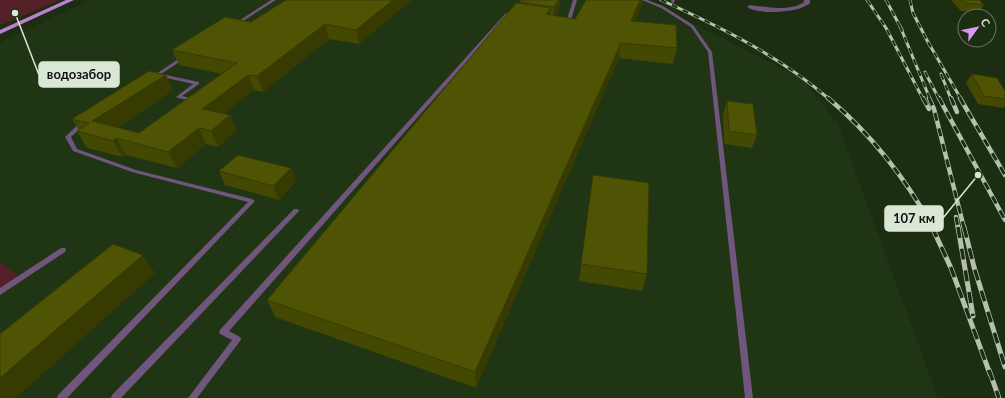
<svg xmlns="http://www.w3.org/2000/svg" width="1005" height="398" font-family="Lato,sans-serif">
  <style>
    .built { fill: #203513 }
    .green { fill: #552027 }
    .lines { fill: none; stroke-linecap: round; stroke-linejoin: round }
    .service { fill: #70557d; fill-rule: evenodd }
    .minor { fill: #70557d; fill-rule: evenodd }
    .primary { fill: #b980d2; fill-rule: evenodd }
    .rail-far2-casing { stroke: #b4c1ad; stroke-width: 3 }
    .rail-far1-casing { stroke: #b4c1ad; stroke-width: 4.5 }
    .rail-casing { stroke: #b4c1ad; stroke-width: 5 }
    .rail-far2 { stroke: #1c2d11; stroke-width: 2; stroke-dasharray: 6; stroke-linecap: butt }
    .rail-far1 { stroke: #1c2d11; stroke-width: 3; stroke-dasharray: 8; stroke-linecap: butt }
    .rail { stroke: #1c2d11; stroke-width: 3.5; stroke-dasharray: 11; stroke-linecap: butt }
    .wall { fill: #434803 }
    .shaded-wall { fill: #373b02 }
    .building { fill: #4e5403; stroke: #373b02 }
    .leader { fill: none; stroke: #dbe7d5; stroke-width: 1.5 }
    .callout-dot { fill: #dbe7d5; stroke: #1c2d11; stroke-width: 1.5 }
    .callout { fill: #dbe7d5; stroke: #dbe7d5; stroke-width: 1.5 }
    .callout-label { font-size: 13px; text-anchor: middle; font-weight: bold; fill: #111 }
  </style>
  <rect width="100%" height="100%" fill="#1c2d11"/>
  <polygon class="built" points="89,0 646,0 803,79 838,124 938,398 0,398 0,289 19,276 0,263 0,43"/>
  <g class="green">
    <polygon points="0,0 60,0 4,24 0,24"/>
    <polygon points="0,263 19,276 0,289"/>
  </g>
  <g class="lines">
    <g class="service">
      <polygon points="271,0 276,0 237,25 234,24"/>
      <polygon points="573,0 577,0 571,20 565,23 563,23 563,21 567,19"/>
      <polygon points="642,0 647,0 663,6 693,25 712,52 753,398 745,398 708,52 691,27 661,8"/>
      <polygon points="671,0 675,0 674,3 672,3"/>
      <polygon points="506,13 514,14 516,15 514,16 508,15 229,331 240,337 241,339 240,341 197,398 188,398 232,340 220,334 219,332 220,330"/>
      <polygon points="183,56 187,57 161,74 199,82 199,84 182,96 196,99 196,101 178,98 176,97 193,84 158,76 156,74"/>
      <polygon points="83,121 86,123 85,124 71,137 77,149 136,170 252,199 255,201 67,398 57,398 58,395 248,202 132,172 73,151 65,137 81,122"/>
      <polygon points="294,209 298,209 299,211 121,398 111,398 112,395"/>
      <polygon points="61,248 65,248 66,250 65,252 0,295 0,288"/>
    </g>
    <path class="minor" d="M804 0H810V3C800 13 758 15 747 7L750 5C767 7 789 12 804 2Z"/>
    <polygon class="primary" points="66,0 74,0 0,34 0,30"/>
    <g class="rail-far2-casing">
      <g id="rail-far2">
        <path d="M661 0C720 27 780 56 829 99"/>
        <polyline points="867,0 886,28 923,99"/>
        <polyline points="886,0 902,30"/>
        <polyline points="910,0 913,13 930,46"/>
        <polyline points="900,26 930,99"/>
        <polyline points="928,42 961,99"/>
        <polyline points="925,72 939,99"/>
        <polyline points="941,74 951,99"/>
      </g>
    </g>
    <g class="rail-far1-casing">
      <g id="rail-far1">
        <path d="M828 98C871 134 906 179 933 228"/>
        <polyline points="923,98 929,109"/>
        <polyline points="929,98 934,109 964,228"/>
        <polyline points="939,98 1005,220"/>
        <polyline points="951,98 957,112"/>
        <polyline points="960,98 1005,175"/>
        <polyline points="956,217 958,228"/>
      </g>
    </g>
    <g class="rail-casing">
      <g id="rail">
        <polyline points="932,227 951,268 990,374"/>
        <polyline points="958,227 973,316"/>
        <polyline points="964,227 974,267 1005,367"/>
        <polyline points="989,370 999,398"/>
      </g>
    </g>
    <use href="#rail-far2" class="rail-far2"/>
    <use href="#rail-far1" class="rail-far1"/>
    <use href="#rail" class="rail"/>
  </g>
  <g class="wall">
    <polygon points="286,0 411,0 359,44 329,39 263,92 254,90 223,114 230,115 236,131 218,147 206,144 177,168 126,155 123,157 87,148 77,131 79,130 72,119 166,75 173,90 117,128 139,133 222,74 179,65 172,50 251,22"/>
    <polygon points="560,0 559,10 555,16 575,19 586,0 643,0 635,21 677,48 673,64 619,58 476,388 275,317 267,300 519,4 519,2"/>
    <polygon points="951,0 979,0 984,5 979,13 961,11"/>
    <polygon points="972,74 1005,91 1005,106 1003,108 978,104 966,83"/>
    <polygon points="727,101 757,135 752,148 724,144 723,114"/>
    <polygon points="291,168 296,182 279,200 225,185 219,171"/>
    <polygon points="593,175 647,274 642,291 579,281"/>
  </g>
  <g class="shaded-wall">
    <polygon points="393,0 411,0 359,44 356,30"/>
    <polygon points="559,0 560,0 559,10 553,19 554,7"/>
    <polygon points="640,0 643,0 643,2 629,35 631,21"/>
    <polygon points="551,8 550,23 546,14"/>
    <polygon points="325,24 329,39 263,92 257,76"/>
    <polygon points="621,43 619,58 476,388 475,372"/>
    <polygon points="166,75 173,90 103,138 92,121"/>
    <polygon points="248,75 254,90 209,125 202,109"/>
    <polygon points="230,115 236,131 218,147 211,131"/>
    <polygon points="199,128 206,144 177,168 168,152"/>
    <polygon points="116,138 126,155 123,157 113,141"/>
    <polygon points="291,168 296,182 279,200 273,186"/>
    <polygon points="143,255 155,273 16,398 0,398 0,378"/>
  </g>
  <g class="building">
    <polygon points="286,0 393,0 356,30 325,24 257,76 248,75 202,109 230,115 211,131 199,128 168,152 116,138 113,141 77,131 89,123 72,119 149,71 166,75 92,121 139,133 237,63 172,50 225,17 251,22"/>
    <polygon points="521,0 559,0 554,7 519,2"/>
    <polygon points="586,0 640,0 631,21 676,25 677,48 621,43 475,372 267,300 516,3 551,8 546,14 575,19"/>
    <polygon points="962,0 979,0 984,5 965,3"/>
    <polygon points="972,74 997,78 1005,91 1005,99 984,96"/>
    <polygon points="727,101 753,104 757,135 729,131"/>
    <polygon points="238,155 291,168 273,186 219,171"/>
    <polygon points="593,175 649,183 647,274 581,264"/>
    <polygon points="113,244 143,255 0,378 0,334"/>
  </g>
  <path class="leader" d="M15 13L39 75M978 175L943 218"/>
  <g class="callout-dot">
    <circle cx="15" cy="13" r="4"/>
    <circle cx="978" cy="175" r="4"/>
  </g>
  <g class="callout">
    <rect x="39" y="62" width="80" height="25" rx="4"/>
    <rect x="885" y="206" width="58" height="25" rx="4"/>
  </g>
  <g class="callout-label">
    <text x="79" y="79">водозабор</text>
    <text x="914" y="223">107 км</text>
  </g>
  <g transform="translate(977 28) rotate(57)"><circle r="19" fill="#1c2d11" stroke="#68775f"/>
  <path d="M0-3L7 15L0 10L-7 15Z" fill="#d99af7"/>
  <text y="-6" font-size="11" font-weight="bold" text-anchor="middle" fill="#dbe7d5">С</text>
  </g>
</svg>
